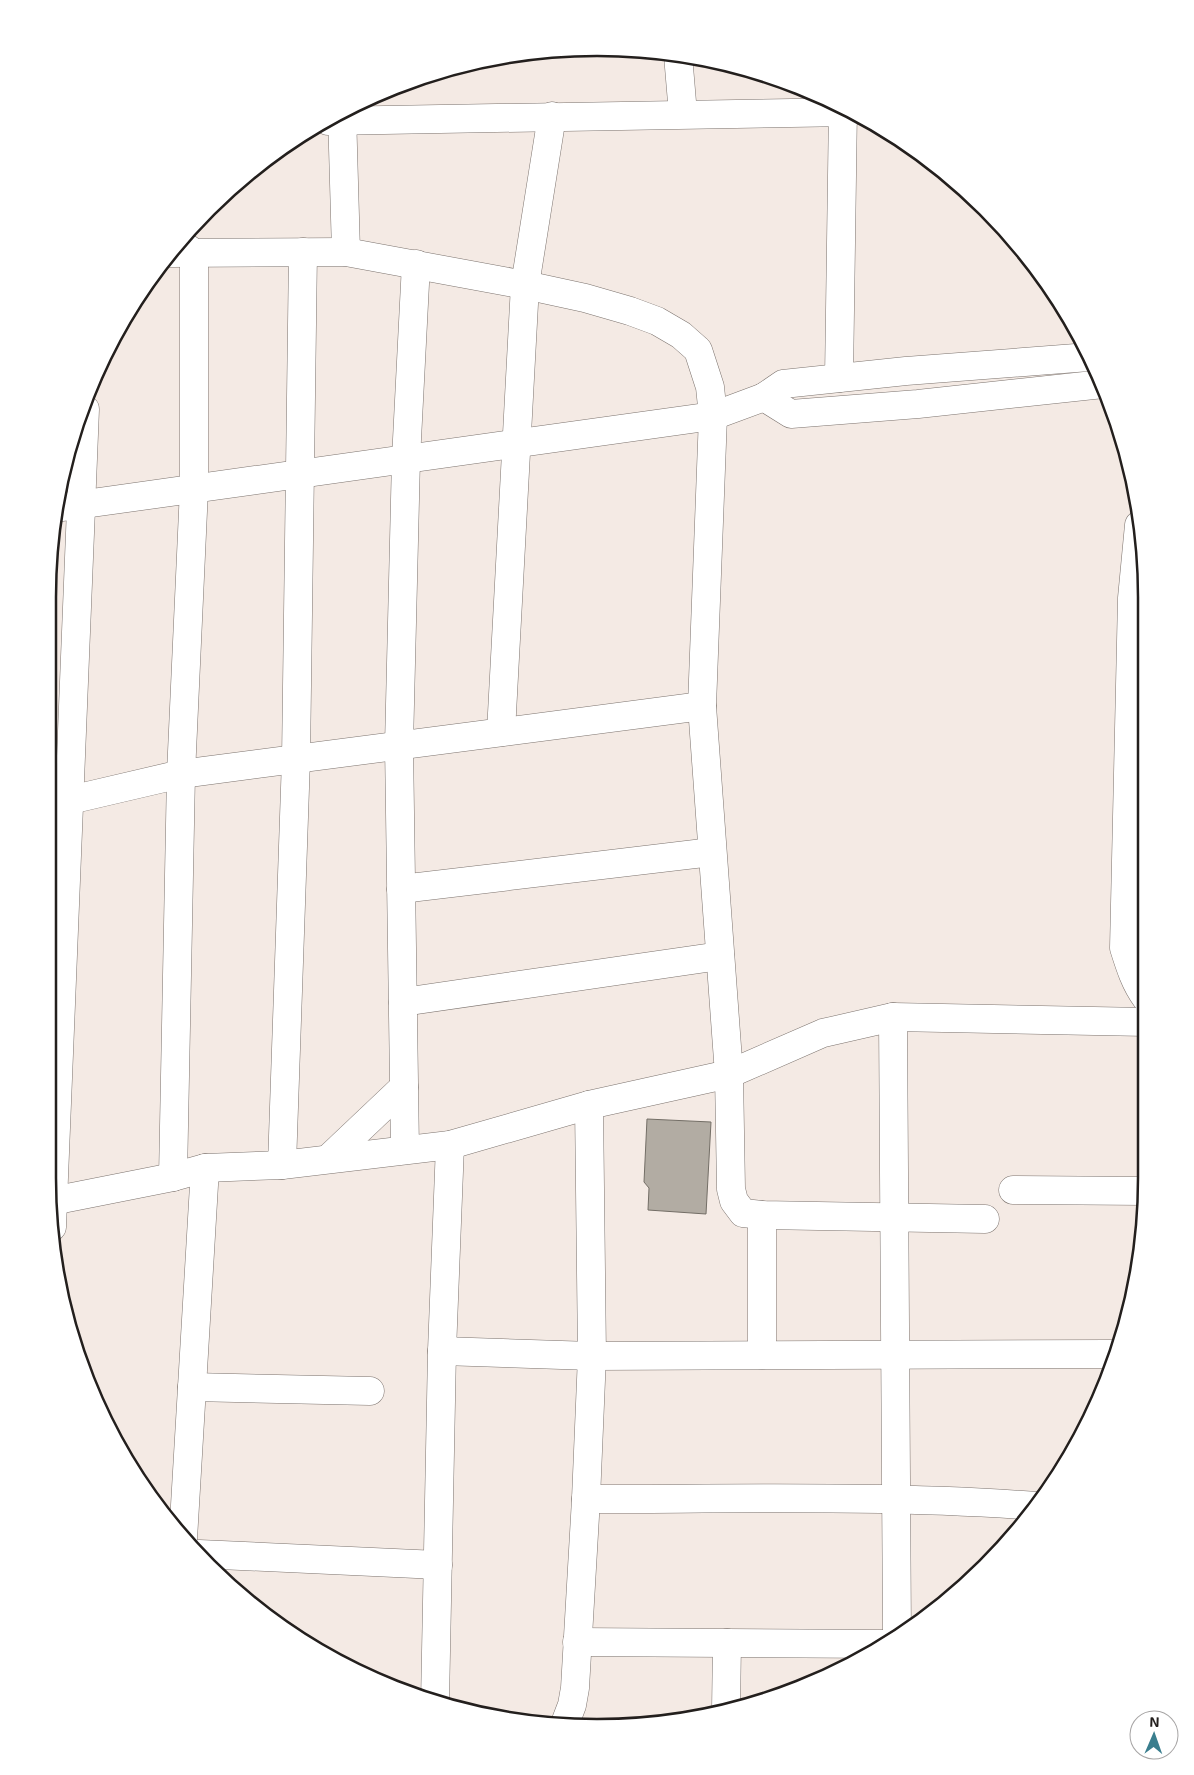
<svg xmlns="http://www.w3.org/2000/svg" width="1194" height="1775" font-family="'Exo 2',sans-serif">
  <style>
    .building { fill: #b2aca3; stroke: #736e66 }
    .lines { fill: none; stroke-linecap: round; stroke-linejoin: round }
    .minor-casing { stroke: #7c736e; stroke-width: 29 }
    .minor { stroke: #fff; stroke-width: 28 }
    .rim { fill: none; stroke: #231f1d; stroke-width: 2.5 }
  </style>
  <rect width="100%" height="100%" fill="#f4eae4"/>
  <polygon class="building" points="647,1119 711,1122 706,1214 648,1210 649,1188 644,1182"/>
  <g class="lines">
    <g class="minor-casing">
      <g id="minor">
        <polyline points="678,55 683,114"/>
        <polyline points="342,113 346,252"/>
        <polyline points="328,121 850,112"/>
        <polyline points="839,378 843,108"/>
        <polyline points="764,397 791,414 918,404 1103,384"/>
        <polyline points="56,508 713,416 764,397 783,384 906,371 1089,357"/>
        <path d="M1139 525 1132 598 1124 948C1130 967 1135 983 1146 998"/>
        <polyline points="702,706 729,1074 731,1189 734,1201 743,1213 762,1215 985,1219"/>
        <polyline points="501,732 525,285 552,116"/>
        <polyline points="49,802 70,800 181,774 702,706 713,416 710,387 698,350 681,335 657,321 630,311 585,298 525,285 346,252 170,253"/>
        <polyline points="401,889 712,852"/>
        <polyline points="403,1002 720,956"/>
        <polyline points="893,1017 897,1634"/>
        <polyline points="405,1150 399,745 406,459 416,264"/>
        <polyline points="328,1159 404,1087"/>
        <polyline points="282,1165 296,759 303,252"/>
        <polyline points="173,1177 181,774 194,489 194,253 179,242"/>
        <polyline points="1013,1190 1145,1191"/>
        <polyline points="52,1201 173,1177 205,1168 282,1165 450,1145 589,1105 729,1074 823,1033 893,1017 1146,1022"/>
        <polyline points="52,1227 85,409"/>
        <polyline points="442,1351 592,1356 1112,1354"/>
        <polyline points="762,1355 762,1215"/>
        <polyline points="192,1387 370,1391"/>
        <path d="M586 1499C736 1499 887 1495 1037 1506"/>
        <polyline points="183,1539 205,1168"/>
        <polyline points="199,1554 438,1565"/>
        <polyline points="577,1642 885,1644"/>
        <polyline points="435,1702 442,1351 450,1145"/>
        <polyline points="726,1710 727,1643"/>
        <polyline points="564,1726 572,1705 575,1688 586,1499 592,1356 589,1105"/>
      </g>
    </g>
    <use href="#minor" class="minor"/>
  </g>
  <path d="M0 0H1194V1775H0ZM597 56H597A541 541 0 0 1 1138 597V1178A541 541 0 0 1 597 1719H597A541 541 0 0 1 56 1178V597A541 541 0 0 1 597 56Z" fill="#fff" fill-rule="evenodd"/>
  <path class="rim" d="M597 56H597A541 541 0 0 1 1138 597V1178A541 541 0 0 1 597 1719H597A541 541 0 0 1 56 1178V597A541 541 0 0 1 597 56Z"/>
  <g transform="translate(1154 1735) rotate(2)"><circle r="24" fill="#ffffff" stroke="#a7a5a5"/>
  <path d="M0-4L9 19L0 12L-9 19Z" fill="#3a7e8e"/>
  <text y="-8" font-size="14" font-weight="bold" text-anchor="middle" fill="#231f1d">N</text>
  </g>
</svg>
